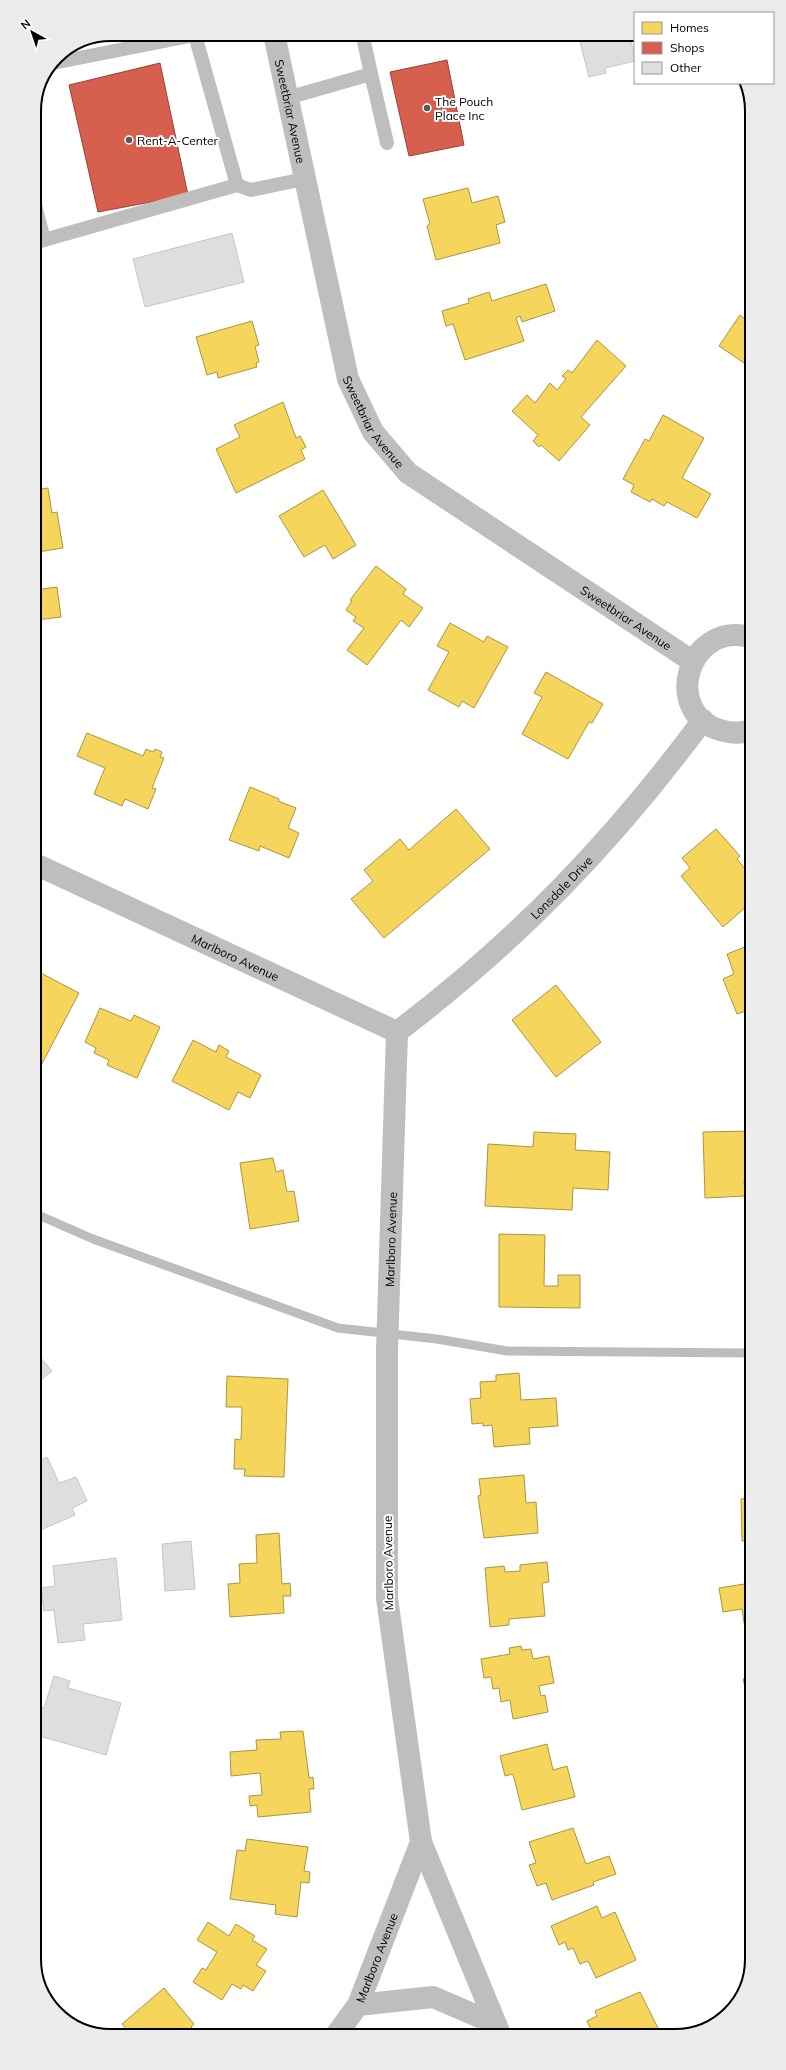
<svg xmlns="http://www.w3.org/2000/svg" width="786" height="2070" font-family="Mulish,sans-serif">
  <style>
    .homes { fill: #f6d55c; stroke: #ac9540 }
    .shops { fill: #d6604d; stroke: #964336 }
    .lines { fill: none; stroke-linecap: round; stroke-linejoin: round }
    .stream { stroke: #bdbdbd; stroke-width: 9 }
    .building { fill: #dedede; stroke: #c6c6c6 }
    .service { stroke: #bebebe; stroke-width: 14 }
    .minor { stroke: #bebebe; stroke-width: 22 }
    .poi-dot { fill: #595959; stroke: #fff; stroke-width: 1.5 }
    .labels { text-anchor: middle; dominant-baseline: central; stroke-width: 4; stroke-linejoin: round; paint-order: stroke }
    .poi-label { font-size: 12px; fill: #000; stroke: #fff; text-anchor: start }
    .street-label { font-size: 12px; fill: #000; stroke: #fff }
    .rim { fill: none; stroke: #000; stroke-width: 2 }
  </style>
  <rect width="100%" height="100%" fill="#fff"/>
  <g class="homes">
    <polygon points="468,188 472,203 498,196 505,222 496,225 500,243 436,260 427,226 430,224 423,199"/>
    <polygon points="546,284 555,311 522,322 520,316 516,318 524,341 465,360 453,324 446,326 442,311 469,303 468,299 489,292 492,301"/>
    <polygon points="750,314 750,367 719,346 740,315 746,320"/>
    <polygon points="252,321 259,345 255,346 259,362 256,363 257,367 218,378 217,372 207,375 196,337"/>
    <polygon points="597,340 626,366 581,417 590,425 559,461 541,445 539,447 533,441 538,435 512,411 527,395 535,403 550,383 557,390 566,379 562,376 568,370 572,373"/>
    <polygon points="283,402 296,438 300,436 306,447 301,450 305,459 236,493 216,449 240,437 234,425"/>
    <polygon points="663,415 704,438 682,478 711,494 697,518 667,502 664,506 652,499 650,502 631,492 634,485 623,479 645,439 649,441"/>
    <polygon points="48,488 52,513 57,512 63,548 38,552 37,544 35,544 35,490"/>
    <polygon points="323,490 356,545 333,559 325,545 304,557 279,516"/>
    <polygon points="376,566 406,589 403,594 423,608 409,627 401,620 367,665 347,650 364,628 353,621 356,617 346,610 352,601 350,600"/>
    <polygon points="57,587 61,617 37,620 40,641 35,642 35,590"/>
    <polygon points="450,623 484,642 487,636 508,647 474,708 462,701 459,707 428,690 449,652 437,646"/>
    <polygon points="546,672 603,704 592,723 589,722 568,759 522,734 542,697 534,693"/>
    <polygon points="87,733 143,756 146,749 153,752 155,749 162,752 160,757 164,758 152,788 156,789 148,809 125,799 122,806 94,794 105,768 77,756"/>
    <polygon points="250,787 279,799 278,801 296,808 288,828 299,833 289,858 260,846 259,851 229,840"/>
    <polygon points="456,809 490,849 384,938 351,899 373,881 364,870 400,839 409,850"/>
    <polygon points="716,829 740,856 737,859 750,875 750,899 744,904 746,907 723,927 681,876 690,868 682,858"/>
    <polygon points="750,945 751,1009 737,1014 723,979 734,974 727,954"/>
    <polygon points="37,971 79,993 35,1077 35,974"/>
    <polygon points="556,985 601,1042 556,1077 512,1020"/>
    <polygon points="100,1008 131,1021 134,1015 160,1027 137,1078 107,1065 109,1060 94,1053 96,1048 85,1042"/>
    <polygon points="193,1040 216,1052 219,1045 229,1051 226,1057 261,1075 250,1098 238,1092 229,1110 172,1081"/>
    <polygon points="751,1131 751,1180 744,1180 745,1196 705,1198 703,1132"/>
    <polygon points="534,1132 576,1134 575,1150 610,1152 608,1190 573,1188 572,1210 485,1206 488,1144 533,1147"/>
    <polygon points="273,1158 276,1172 283,1170 287,1192 294,1191 299,1221 250,1229 240,1163"/>
    <polygon points="499,1234 545,1235 544,1286 558,1286 558,1275 580,1275 580,1308 499,1307"/>
    <polygon points="519,1373 521,1400 556,1398 558,1426 529,1428 530,1444 494,1447 492,1425 483,1426 483,1423 472,1424 470,1399 481,1398 480,1382 496,1381 496,1375"/>
    <polygon points="227,1376 288,1379 284,1477 244,1476 245,1469 234,1469 235,1439 241,1440 242,1407 226,1407"/>
    <polygon points="524,1475 526,1503 536,1502 538,1533 484,1538 478,1496 481,1495 479,1479"/>
    <polygon points="751,1498 751,1540 742,1541 741,1499"/>
    <polygon points="279,1533 282,1584 290,1583 291,1596 283,1596 284,1613 230,1617 228,1584 240,1583 239,1564 257,1563 256,1535"/>
    <polygon points="547,1562 549,1582 542,1583 545,1616 509,1619 509,1625 490,1627 485,1568 504,1566 505,1572 520,1571 520,1565"/>
    <polygon points="751,1583 752,1628 745,1629 742,1609 723,1612 719,1588"/>
    <polygon points="521,1646 522,1650 531,1649 533,1659 549,1656 554,1683 539,1686 541,1696 545,1695 548,1712 513,1719 510,1700 501,1702 499,1688 493,1689 491,1677 484,1678 481,1659 510,1654 509,1648"/>
    <polygon points="752,1677 752,1717 743,1679"/>
    <polygon points="303,1731 309,1778 313,1777 314,1789 309,1789 311,1812 258,1817 257,1805 250,1806 249,1796 262,1795 260,1773 231,1776 230,1752 257,1750 256,1740 281,1739 280,1732"/>
    <polygon points="547,1744 553,1770 567,1766 575,1797 522,1810 513,1774 505,1776 500,1756"/>
    <polygon points="573,1828 586,1864 609,1856 616,1874 593,1882 594,1885 552,1900 546,1883 537,1886 529,1865 536,1863 529,1842"/>
    <polygon points="247,1839 308,1847 304,1871 310,1872 309,1883 301,1882 297,1917 275,1914 276,1905 230,1899 237,1850 245,1851"/>
    <polygon points="597,1906 602,1918 615,1912 636,1960 596,1978 588,1961 580,1964 573,1948 568,1950 565,1942 559,1945 551,1926"/>
    <polygon points="208,1922 229,1936 236,1924 255,1936 252,1940 267,1949 256,1965 266,1971 253,1991 243,1985 241,1989 232,1984 222,2000 193,1982 202,1968 206,1970 217,1952 197,1940"/>
    <polygon points="164,1988 194,2024 191,2027 198,2035 132,2036 122,2024"/>
    <polygon points="640,1992 660,2032 657,2033 593,2034 587,2021 597,2016 595,2011"/>
  </g>
  <g class="shops">
    <polygon points="447,60 464,145 409,156 390,72"/>
    <polygon points="160,63 188,195 98,212 69,85"/>
  </g>
  <g class="lines">
    <polyline class="stream" points="36,1214 93,1239 338,1328 437,1339 507,1351 751,1353"/>
  </g>
  <g class="building">
    <polygon points="578,34 630,34 635,61 605,68 606,73 589,77"/>
    <polygon points="232,233 244,282 145,307 133,259"/>
    <polygon points="36,1352 52,1371 36,1384"/>
    <polygon points="47,1457 59,1483 76,1477 87,1501 72,1508 75,1515 36,1532 36,1462"/>
    <polygon points="191,1541 195,1589 165,1591 162,1544"/>
    <polygon points="116,1558 122,1620 83,1624 85,1640 58,1643 54,1610 44,1611 41,1588 55,1586 53,1566"/>
    <polygon points="54,1676 70,1681 68,1688 121,1703 106,1755 36,1735 36,1717 39,1707 44,1708"/>
  </g>
  <g class="lines">
    <g class="service">
      <polyline points="53,63 195,35 237,185 251,190 304,179"/>
      <polyline points="371,74 387,143"/>
      <polyline points="287,98 371,74 363,37 374,34"/>
      <polyline points="34,201 44,240 34,243"/>
      <polyline points="44,240 237,185"/>
    </g>
    <g class="minor">
      <path id="s1" d="M274 34 348 379 373 432 408 473 692 661"/>
      <path d="M750 637C687 621 662 713 720 730 730 733 741 734 750 730"/>
      <path id="s2" d="M35 864 397 1032"/>
      <path id="s3" d="M397 1032C518 940 612 843 703 720"/>
      <polyline points="421,1842 500,2034"/>
      <polyline points="358,2005 433,1997 496,2024"/>
      <path id="s4" d="M336 2035 358 2005 421 1842 387 1598V1350L397 1032"/>
    </g>
  </g>
  <g class="poi-dot">
    <circle cx="427" cy="108" r="4"/>
    <circle cx="129" cy="140" r="4"/>
  </g>
  <g class="labels">
    <g class="poi-label">
      <text x="435" y="101">The Pouch<tspan x="435" dy="14">Place Inc</tspan></text>
      <text x="137" y="140">Rent-A-Center</text>
    </g>
    <g class="street-label">
      <text stroke="none"><textPath href="#s1" startOffset="79">Sweetbriar Avenue</textPath></text>
      <text stroke="none"><textPath href="#s1" startOffset="403">Sweetbriar Avenue</textPath></text>
      <text stroke="none"><textPath href="#s1" startOffset="727">Sweetbriar Avenue</textPath></text>
      <text stroke="none"><textPath href="#s3" startOffset="219">Lonsdale Drive</textPath></text>
      <text stroke="none"><textPath href="#s2" startOffset="221">Marlboro Avenue</textPath></text>
      <text stroke="none"><textPath href="#s4" startOffset="817">Marlboro Avenue</textPath></text>
      <text transform="translate(388 1563) rotate(-91)">Marlboro Avenue</text>
      <text stroke="none"><textPath href="#s4" startOffset="88">Marlboro Avenue</textPath></text>
    </g>
  </g>
  <path d="M0 0H786V2070H0ZM111 41H675A70 70 0 0 1 745 111V1959A70 70 0 0 1 675 2029H111A70 70 0 0 1 41 1959V111A70 70 0 0 1 111 41Z" fill="#ebebeb" fill-rule="evenodd"/>
  <path class="rim" d="M111 41H675A70 70 0 0 1 745 111V1959A70 70 0 0 1 675 2029H111A70 70 0 0 1 41 1959V111A70 70 0 0 1 111 41Z"/>
  <rect x="634" y="12" width="140" height="72" fill="#ffffff" stroke="#999999"/>
  <rect x="642" y="22" width="20" height="12" fill="#f6d55c" stroke="#999999"/>
  <text x="670" y="32" font-size="12" fill="#000000">Homes</text>
  <rect x="642" y="42" width="20" height="12" fill="#d6604d" stroke="#999999"/>
  <text x="670" y="52" font-size="12" fill="#000000">Shops</text>
  <rect x="642" y="62" width="20" height="12" fill="#dedede" stroke="#999999"/>
  <text x="670" y="72" font-size="12" fill="#000000">Other</text>
  <g transform="translate(32 32) rotate(320)" stroke="#ffffff" stroke-width="3" paint-order="stroke">
  <path d="M0-3L7 15L0 10L-7 15Z" fill="#000000"/>
  <text y="-6" font-size="11" font-weight="bold" text-anchor="middle" fill="#000000">N</text>
  </g>
</svg>
